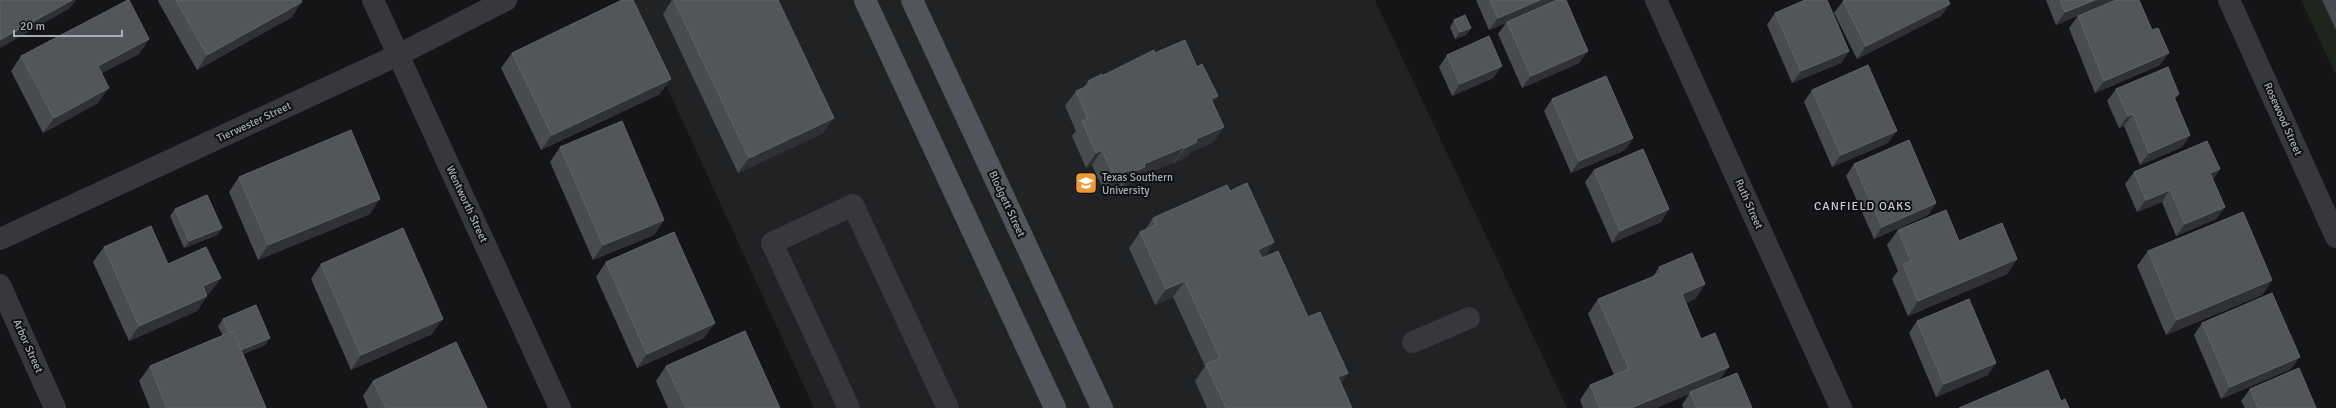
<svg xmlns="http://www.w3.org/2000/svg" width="2336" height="408" font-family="Signika,sans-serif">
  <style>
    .built { fill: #212224 }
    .green { fill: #1d251d }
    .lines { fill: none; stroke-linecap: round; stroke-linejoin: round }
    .minor { stroke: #36383c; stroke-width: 22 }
    .major { stroke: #52555b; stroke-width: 22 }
    .wall { fill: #484b4f }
    .shaded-wall { fill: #2f3134 }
    .building { fill: #52565a; stroke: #606469 }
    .labels { text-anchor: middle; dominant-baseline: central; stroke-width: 4; stroke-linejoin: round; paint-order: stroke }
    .street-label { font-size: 11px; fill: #a7aeb7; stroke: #101012 }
    .poi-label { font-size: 11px; fill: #a7aeb7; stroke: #101012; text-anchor: start }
    .neighbourhood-label { font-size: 12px; letter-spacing: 1px; fill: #c8ccd3; stroke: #101012 }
  </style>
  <rect width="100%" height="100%" fill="#151517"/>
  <polygon class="built" points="627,0 1375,0 1567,408 814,408"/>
  <polygon class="green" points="2301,0 2322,0 2336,30 2336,75"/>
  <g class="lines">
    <g class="minor">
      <polyline points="373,0 560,408"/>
      <polyline points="1656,0 1841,408"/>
      <polyline points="2229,0 2336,237"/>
      <polyline points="0,239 398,55 506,0"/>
      <polyline points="0,285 55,408"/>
      <polyline points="1413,342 1469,318"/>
      <polyline points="849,408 772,243 853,205 948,408"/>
    </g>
    <g class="major">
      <polyline points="865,0 1055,408"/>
      <polyline points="912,0 1102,408"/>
    </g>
  </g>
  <g class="wall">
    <polygon points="158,0 301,0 292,17 197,70 158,1"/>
    <polygon points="672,0 778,0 834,118 823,133 738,173 663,14"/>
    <polygon points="1476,0 1566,0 1579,63 1522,88 1498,34 1506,23 1489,30"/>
    <polygon points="2046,0 2115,0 2056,25"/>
    <polygon points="2322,0 2336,0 2336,30"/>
    <polygon points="1843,1 1941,16 1857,59 1834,13"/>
    <polygon points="1775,13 1849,51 1841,63 1792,83 1767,25"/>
    <polygon points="2078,16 2152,30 2160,65 2095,93 2069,28"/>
    <polygon points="1454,20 1471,28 1466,35 1455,39 1450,27"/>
    <polygon points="149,39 139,54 101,73 98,103 43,133 11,71 21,56"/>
    <polygon points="512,53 660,94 541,150 501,68"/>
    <polygon points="1155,53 1197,67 1213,103 1214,142 1190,152 1187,157 1174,163 1174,162 1137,178 1134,182 1121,188 1120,185 1104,191 1092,165 1086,168 1072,136 1076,131 1065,106 1076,91 1083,88 1088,81 1102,76"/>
    <polygon points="1447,55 1502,66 1493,78 1452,96 1439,67"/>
    <polygon points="2116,89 2175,100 2190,135 2182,147 2140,165 2124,126 2119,128 2107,101"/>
    <polygon points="1812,90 1888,143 1832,167 1804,102"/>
    <polygon points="1552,99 1633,138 1625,150 1571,173 1544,111"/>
    <polygon points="560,147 664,220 654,235 593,260 550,162"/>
    <polygon points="1854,164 1936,203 1928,215 1874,239 1846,176"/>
    <polygon points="2220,169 2213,179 2225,207 2216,219 2176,236 2162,202 2137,212 2125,184 2134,172"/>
    <polygon points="1594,170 1669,209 1661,222 1612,243 1585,182"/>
    <polygon points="239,177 370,214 258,260 229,192"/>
    <polygon points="1230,191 1274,242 1264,257 1348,373 1341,383 1352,408 1207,408 1195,381 1205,366 1173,297 1155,305 1129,248 1140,232 1145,230 1153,218"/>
    <polygon points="175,209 222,228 217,235 184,248 170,216"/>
    <polygon points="1898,230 1959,241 2017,259 2007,274 1908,316 1892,279 1898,271 1887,245"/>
    <polygon points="104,247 168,264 210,293 207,294 207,296 197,311 129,341 93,262"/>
    <polygon points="2148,251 2272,280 2262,295 2166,335 2137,266"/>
    <polygon points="606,262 704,338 637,368 596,277"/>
    <polygon points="321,264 432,334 351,370 311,279"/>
    <polygon points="1659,267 1705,284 1695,299 1686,303 1719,381 1752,408 1683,408 1682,405 1689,394 1656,408 1583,408 1580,400 1590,385 1614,375 1588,314 1598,299 1653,277"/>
    <polygon points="223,319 270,338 265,345 243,354 266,408 150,408 139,381 150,366 223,336 218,326"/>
    <polygon points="1917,321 1988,375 1936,397 1909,333"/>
    <polygon points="2202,323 2291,369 2221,399 2194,335"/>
    <polygon points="666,366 780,408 668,408 656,381"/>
    <polygon points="373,381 487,408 368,408 363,396"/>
    <polygon points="2250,389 2316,408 2245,408 2241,401"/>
  </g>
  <g class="shaded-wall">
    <polygon points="72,0 76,0 69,9 0,48 0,40"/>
    <polygon points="1540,0 1557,0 1507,22 1506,23 1489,30 1498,18"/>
    <polygon points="2095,0 2115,0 2056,25 2065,12"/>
    <polygon points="302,2 292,17 197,70 207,55"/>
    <polygon points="1950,4 1941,16 1857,59 1866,46"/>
    <polygon points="1471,28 1466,35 1455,39 1460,32"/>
    <polygon points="149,39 139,54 87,81 98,66"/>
    <polygon points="1588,51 1579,63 1522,88 1531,76"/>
    <polygon points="1849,51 1841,63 1792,83 1801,71"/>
    <polygon points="2169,53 2160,65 2095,93 2104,81"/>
    <polygon points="1502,66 1493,78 1452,96 1460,84"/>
    <polygon points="671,79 660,94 541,150 552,135"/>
    <polygon points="109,88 98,103 43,133 54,118"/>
    <polygon points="2179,94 2171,106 2174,97"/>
    <polygon points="1218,96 1207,111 1211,99"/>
    <polygon points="2133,114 2124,126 2119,128 2128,116"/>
    <polygon points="834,118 823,133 738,173 749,158"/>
    <polygon points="1224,127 1214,142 1190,152 1187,157 1174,163 1185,148 1196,139"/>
    <polygon points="1897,131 1888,143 1832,167 1841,155"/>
    <polygon points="2190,135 2182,147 2140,165 2149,153"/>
    <polygon points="1633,138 1625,150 1571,173 1579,161"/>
    <polygon points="1184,147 1174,162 1137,178 1134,182 1121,188 1131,173 1144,164"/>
    <polygon points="1102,150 1092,165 1086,168 1096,153"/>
    <polygon points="2220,169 2211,181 2210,173"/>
    <polygon points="1130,170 1120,185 1104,191 1114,176"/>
    <polygon points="2170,190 2162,202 2137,212 2146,200"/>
    <polygon points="380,199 370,214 258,260 268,245"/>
    <polygon points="1936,203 1928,215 1874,239 1882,227"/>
    <polygon points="2225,207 2216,219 2176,236 2185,224"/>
    <polygon points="1669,209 1661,222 1612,243 1620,231"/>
    <polygon points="664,220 654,235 593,260 603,245"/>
    <polygon points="222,228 217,235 184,248 189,241"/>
    <polygon points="1274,242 1262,259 1258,250"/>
    <polygon points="2017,259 2007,274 1908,316 1918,301"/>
    <polygon points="221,278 210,293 192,301 203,286"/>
    <polygon points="2272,280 2262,295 2166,335 2177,320"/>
    <polygon points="1185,281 1173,297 1155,305 1166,289"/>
    <polygon points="1705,284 1695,299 1671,309 1682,294"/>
    <polygon points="207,296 197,311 129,341 139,326"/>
    <polygon points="443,319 432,334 351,370 361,355"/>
    <polygon points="715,323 704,338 637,368 647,354"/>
    <polygon points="270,338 265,345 232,358 237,351"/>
    <polygon points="2300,357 2291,369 2221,399 2230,387"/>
    <polygon points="1996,363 1988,375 1936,397 1944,384"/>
    <polygon points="1729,367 1718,382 1690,392 1689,394 1656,408 1631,408"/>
    <polygon points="1348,373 1336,389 1338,377"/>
  </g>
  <g class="building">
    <polygon points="0,0 72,0 0,40"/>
    <polygon points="128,0 129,0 149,39 98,66 109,88 54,118 21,56"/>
    <polygon points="176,0 301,0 302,2 207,55"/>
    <polygon points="622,0 633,0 671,79 552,135 512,53"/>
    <polygon points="674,0 778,0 834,118 749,158"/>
    <polygon points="1490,0 1540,0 1498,18"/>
    <polygon points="1557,0 1566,0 1588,51 1531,76 1507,22"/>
    <polygon points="1805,0 1827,0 1849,51 1801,71 1775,13"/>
    <polygon points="1845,0 1948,0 1950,4 1866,46 1843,1"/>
    <polygon points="2060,0 2095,0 2065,12"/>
    <polygon points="2116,0 2139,0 2152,30 2158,28 2169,53 2104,81 2078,16"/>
    <polygon points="1465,15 1471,28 1460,32 1454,20"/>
    <polygon points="1489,36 1502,66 1460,84 1447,55"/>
    <polygon points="1185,40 1197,67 1202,64 1218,96 1211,99 1224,127 1196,139 1197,142 1185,148 1184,147 1144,164 1145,167 1131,173 1130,170 1114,176 1102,150 1096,153 1082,121 1088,119 1076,91 1090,85 1088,81 1102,74 1102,76 1154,50 1155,53"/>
    <polygon points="1868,65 1897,131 1841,155 1812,90"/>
    <polygon points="2168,67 2179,94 2174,97 2190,135 2149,153 2133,114 2128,116 2116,89"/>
    <polygon points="1606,76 1633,138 1579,161 1552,99"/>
    <polygon points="622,121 664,220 603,245 560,147"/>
    <polygon points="351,130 380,199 268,245 239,177"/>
    <polygon points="1909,140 1936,203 1882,227 1854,164"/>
    <polygon points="2207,141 2220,169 2210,173 2225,207 2185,224 2170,190 2146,200 2134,172"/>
    <polygon points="1643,149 1669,209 1620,231 1594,170"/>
    <polygon points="1247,183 1274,242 1258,250 1262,258 1278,251 1308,317 1320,312 1348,373 1338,377 1352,408 1226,408 1206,364 1220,358 1185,281 1166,289 1140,232 1156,225 1153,218 1227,185 1230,191"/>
    <polygon points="207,195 222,228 189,241 175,209"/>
    <polygon points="1946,210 1959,241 2002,223 2017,259 1918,301 1903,264 1911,261 1898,230"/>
    <polygon points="2243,212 2272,280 2177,320 2148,251"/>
    <polygon points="151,226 168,264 206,247 221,278 203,286 207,296 139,326 104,247"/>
    <polygon points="403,228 443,319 361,355 321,264"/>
    <polygon points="674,232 715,323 647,354 606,262"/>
    <polygon points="1692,253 1705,284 1682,294 1701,339 1715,333 1729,367 1631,408 1600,408 1590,385 1629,369 1598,299 1662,273 1659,267"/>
    <polygon points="2272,293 2300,357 2230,387 2202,323"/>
    <polygon points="1969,299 1996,363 1944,384 1917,321"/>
    <polygon points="256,305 270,338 241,350 233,331 229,333 223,319"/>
    <polygon points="233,331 266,408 167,408 150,366"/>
    <polygon points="745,331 780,408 686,408 666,366"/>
    <polygon points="456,342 487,408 386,408 373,381"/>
    <polygon points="2299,368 2316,408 2258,408 2250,389"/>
    <polygon points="2048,370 2061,401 2065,399 2069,408 1959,408"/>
    <polygon points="1737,373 1752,408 1697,408 1690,392"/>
  </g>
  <defs>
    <g id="university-square" transform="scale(1.15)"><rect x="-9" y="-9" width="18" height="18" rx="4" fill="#ee9936" stroke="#101012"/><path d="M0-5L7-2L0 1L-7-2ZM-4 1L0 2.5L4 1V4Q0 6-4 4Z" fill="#fff"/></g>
  </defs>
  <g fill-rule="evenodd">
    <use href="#university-square" x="1086" y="183"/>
  </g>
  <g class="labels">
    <g class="street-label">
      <text transform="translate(2283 119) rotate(66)">Rosewood Street</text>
      <text transform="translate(254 122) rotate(-25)">Tierwester Street</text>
      <text transform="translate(467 204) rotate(65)">Wentworth Street</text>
      <text transform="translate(1007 204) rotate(65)">Blodgett Street</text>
      <text transform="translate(1749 204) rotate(66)">Ruth Street</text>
      <text transform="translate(28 346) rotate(66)">Arbor Street</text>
    </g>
    <g class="poi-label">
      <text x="1102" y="177">Texas Southern<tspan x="1102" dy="13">University</tspan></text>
    </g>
    <g class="neighbourhood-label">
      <text x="1863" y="206">CANFIELD OAKS</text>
    </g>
  </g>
  <path d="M14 30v6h108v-6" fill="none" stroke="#a7aeb7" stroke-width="2"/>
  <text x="20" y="30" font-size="12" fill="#a7aeb7" stroke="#101012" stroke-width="3" paint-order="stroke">20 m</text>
</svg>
